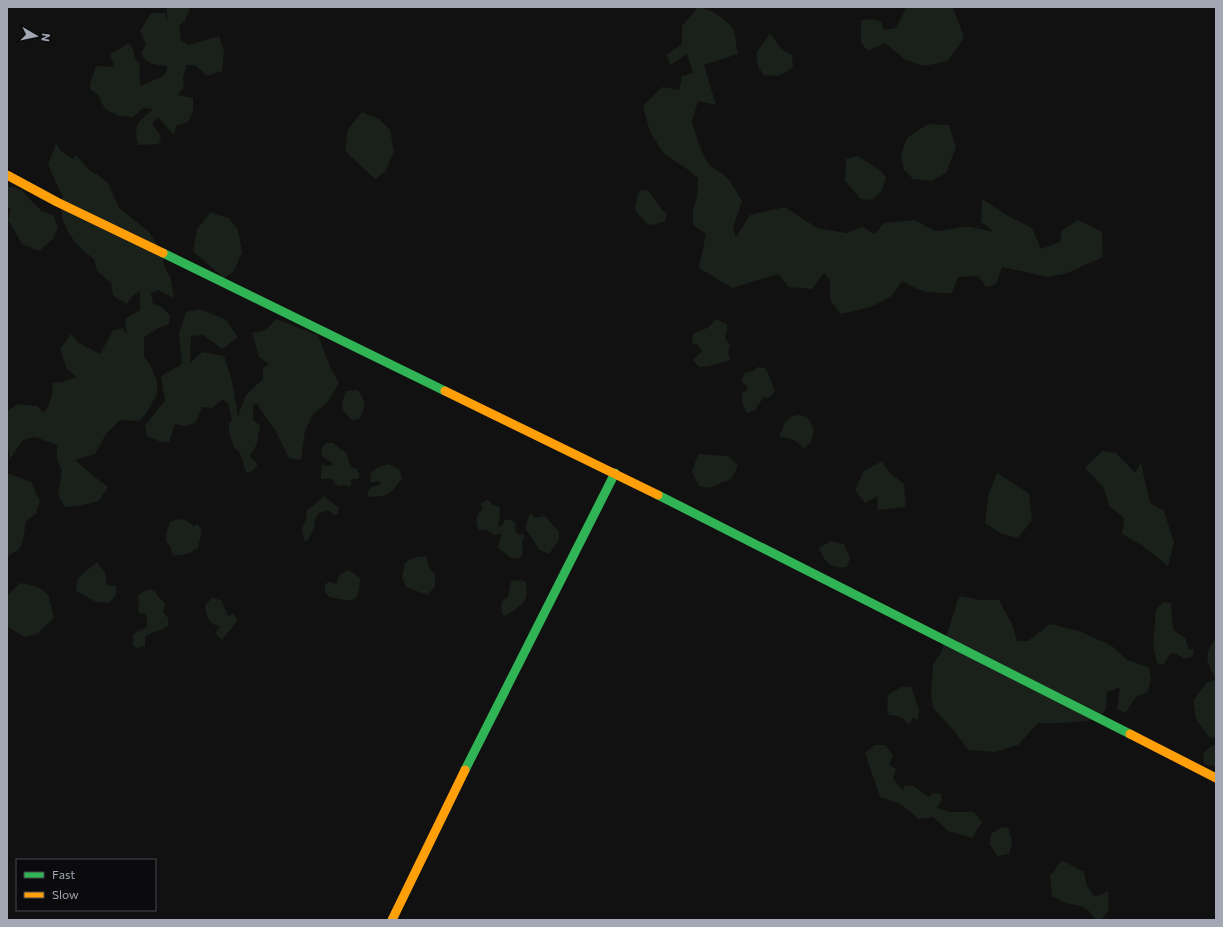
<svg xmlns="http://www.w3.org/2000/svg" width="1223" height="927" font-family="Commissioner,sans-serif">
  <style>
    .green { fill: #1a201a }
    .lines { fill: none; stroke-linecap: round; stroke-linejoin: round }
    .fast { stroke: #30b455; stroke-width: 9 }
    .slow { stroke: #ff9f0a; stroke-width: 9 }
  </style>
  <rect width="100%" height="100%" fill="#111"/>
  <g class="green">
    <path d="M166 7H191L184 22 179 26 181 40 189 45 219 36 224 50 222 71 207 76 195 65H187L183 77 184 87 177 95 193 98V111L188 122 176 126 174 135 158 117 152 123 161 137 159 144 138 145C133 123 138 123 153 109L143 108 133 117 119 116 105 109 98 95 90 89V84L96 66 113 67 114 62 110 58 111 54 129 43 134 51V58L140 64 139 74 141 86 163 76 167 71V66C154 64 148 66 141 53L146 45 140 31 151 13H165L168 21Z"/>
    <path d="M698 7C707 7 728 20 733 29 736 36 736 46 738 54L704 65 716 105 698 101 692 122 700 147 709 165 728 178 742 201 733 227 736 237 750 215 785 207 817 228 847 233 862 227 875 234 884 223 915 220 935 231 946 230 962 227H971L994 232 981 222 982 199 1010 217 1032 228 1041 249 1060 242 1062 230 1078 220 1102 232 1103 257 1065 274 1048 277 1002 267 996 284 986 287 978 276 958 277 952 293C928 293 923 293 902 281L892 296 871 307 841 314 830 300V280L824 273 812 289 789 287 778 274 732 288 699 268 706 234 693 225V209L697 197 698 178 687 169 664 154 650 132 643 106 662 87 679 90 682 76 693 73 687 54 671 65 666 55 682 44V26Z"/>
    <polygon points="907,7 952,7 958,20 964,38 948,61 924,66 906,60 885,43 868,51 861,43 861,20 874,19 882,23 884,30 896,28"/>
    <path d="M770 33 781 49 792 55 793 67C782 76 778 77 764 75L758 67 756 53Z"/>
    <polygon points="362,112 379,119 390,130 394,152 385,172 375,179 345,151 348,129"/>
    <polygon points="928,124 949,125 956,147 946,173 932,181 913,179 904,170 901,155 907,138"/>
    <path d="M56 143 61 151 73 159 76 155 90 171 98 175 108 183 119 208 149 232 163 255 164 265 171 279 174 298 158 290 151 293 153 304 160 306 170 315 169 324 157 329 144 337V357L149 363 157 381V394L147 412 139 421 120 420 106 434 95 454 75 460 96 478 108 487 99 501 79 506 65 507 58 495 62 470 57 460V445L35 437 23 440 10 459 7 444V411L18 404 37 406 44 413C51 402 53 395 52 383L62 382 77 377 67 369 60 349 71 334 79 343 100 354 113 330 123 328 127 335 125 319 140 310V291L132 296 127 304 113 296 111 283 97 271 94 259C74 244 56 223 63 197L48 165Z"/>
    <polygon points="858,156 880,170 886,178 881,192 872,200 861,199 845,181 846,159"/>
    <polygon points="7,186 22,190 33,203 42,211 53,215 58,227 53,239 39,251 22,244 8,220 11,209 7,207"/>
    <polygon points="642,190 648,190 662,210 667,214 665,221 653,225 647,224 635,210 638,193"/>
    <polygon points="211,212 228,218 238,229 242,252 234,271 224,278 193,251 197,229"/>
    <polygon points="201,309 226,320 238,337 222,349 203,335 191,336 190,363 202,352 224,356 232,381 238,416 246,395 263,379 263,368 269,364 259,357 252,333 266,330 276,319 318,335 331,369 339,383 328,402 313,414 305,431 301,460 289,458 276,432 257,404 253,405 253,420 260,425 257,444 250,456 257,463 257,466 250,473 246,472 240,453 234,447 229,433 229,424 232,420 228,403 223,399 212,408 202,407 196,423 184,426 175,424 169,442 161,442 147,436 145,425 165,401 161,376 182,364 179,333 186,312"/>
    <polygon points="716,319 727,324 727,330 725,337 730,346 728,353 731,360 709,366 699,367 693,360 702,351 697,344 692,345 693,334 709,327"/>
    <path d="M758 367 765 368C770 375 771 382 775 390L771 397 763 398 755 410 747 413 742 402V393L747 391V387L741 380 745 373 753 371Z"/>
    <path d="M358 390C366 402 366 406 359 419L352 420C340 409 340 407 346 391Z"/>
    <path d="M799 415 807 417 814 429 811 442 803 449C799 440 788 438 779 437 784 425 785 417 799 415Z"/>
    <polygon points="327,443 333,443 339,448 346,452 351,467 357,469 360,476 358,479 353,479 350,481 352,484 349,487 343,484 341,486 336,485 333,480 329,478 325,479 321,479 321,473 322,470 321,466 323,465 331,466 333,464 322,456 321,448"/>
    <polygon points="1102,451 1116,453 1135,473 1141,463 1150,503 1164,511 1174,543 1168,566 1143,546 1122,534 1124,518 1109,506 1104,488 1085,468"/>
    <polygon points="698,454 728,456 738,466 731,479 709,488 699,486 692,472"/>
    <polygon points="882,461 890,473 904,484 906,507 878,510 877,505 878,496 865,503 855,490 864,471"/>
    <path d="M388 464 399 469 402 478C390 495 390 496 369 497L367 493 371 487 379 485 381 482 376 481 373 483 370 481 371 472 379 467Z"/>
    <polygon points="997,473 1029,493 1032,520 1018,538 1000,533 985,523 989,493"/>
    <path d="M10 474 31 482 40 501 36 514 26 521C24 531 25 546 15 552 12 554 10 554 7 557V475Z"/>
    <path d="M325 496 326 498 339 508 338 514 333 515 329 511C314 512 316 518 314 528 312 532 310 536 308 540L304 541 302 528 306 520 307 510C314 506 318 500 325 496Z"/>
    <path d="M488 500 494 506H499L500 511 498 527 503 525 504 520H510L515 523 516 532 519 535 523 534 525 538 522 540 523 552 520 558H511L497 547 502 534 494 535 486 530H479C475 522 476 516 482 509L481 503Z"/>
    <polygon points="530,513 535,518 545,516 559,532 559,540 549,554 540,550 525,528"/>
    <polygon points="178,519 185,520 194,526 197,524 202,530 198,548 188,554 173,556 171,548 166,541 167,531 170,522"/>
    <path d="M830 541 844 544 850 558 847 567C831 570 824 561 819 548Z"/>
    <polygon points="426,556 429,567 435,574 435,587 427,595 406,587 402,577 405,563 412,558"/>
    <polygon points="97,562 105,573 107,585 116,586 116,595 109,603 96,602 76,591 78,578"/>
    <path d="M349 570 360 578C359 606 351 601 329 597L325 592V585L329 581 336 584C340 574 338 574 349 570Z"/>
    <path d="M518 580 526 582C529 603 522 605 505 616L502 614 501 605 503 599 508 597 511 581Z"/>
    <polygon points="20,583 36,586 48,594 54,618 37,634 25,637 9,628 7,622 7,596"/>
    <path d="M150 589 156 592 158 597 165 603 163 612 168 618V626C161 631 151 632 145 637V646L137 648 133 646V636C139 628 141 631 147 627V619L145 614 138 613 139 605 137 597 143 592Z"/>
    <path d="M959 596 981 600H999L1012 624 1017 641H1028L1050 624 1079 631 1112 646 1127 660 1149 667 1151 679 1148 692 1136 697 1125 713 1117 709 1120 687 1107 692 1106 709 1099 719C1078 722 1059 724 1038 723L1018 745 995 752 968 750 955 732 933 708 931 694 933 664 941 653Z"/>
    <path d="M212 598 221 600 228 616 233 614 237 619C234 629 227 631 222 641L215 633 220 626C208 625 206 615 205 605Z"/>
    <polygon points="1163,602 1171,603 1172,622 1174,630 1185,638 1189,649 1194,649 1193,656 1184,659 1177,654 1173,653 1168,656 1167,660 1163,665 1157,663 1153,645 1155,622 1156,610"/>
    <path d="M1216 638V679C1206 663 1203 653 1216 638Z"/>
    <polygon points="1216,680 1216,738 1209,737 1196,719 1193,701 1207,682"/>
    <path d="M901 687H911L919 709 918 720 913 717 909 725C902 716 900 716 889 715L887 708 888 695Z"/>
    <polygon points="1216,744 1216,765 1210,766 1204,764 1203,753 1211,746"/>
    <polygon points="875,745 885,745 893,756 889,765 896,769 893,778 903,791 904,786 914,786 928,797 933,793 941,794 942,800 937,808 951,812 974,812 982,822 972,838 948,831 933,817 919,819 900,804 880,797 865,753"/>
    <path d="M1002 827 1008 828C1012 838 1013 844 1009 854L997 856 989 843 992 833Z"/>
    <polygon points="1062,860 1084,872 1087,886 1095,897 1108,891 1109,910 1101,920 1096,920 1089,911 1082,906 1065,903 1052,896 1050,876"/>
  </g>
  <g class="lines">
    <g class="fast">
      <polyline points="163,253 445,391"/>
      <polyline points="658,495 1130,734"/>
      <polyline points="465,770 615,473"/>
    </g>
    <g class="slow">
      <polyline points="7,175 57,202 163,253"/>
      <polyline points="445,391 658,495"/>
      <polyline points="1130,734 1216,778"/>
      <polyline points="392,920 465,770"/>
    </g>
  </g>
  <rect width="1223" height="927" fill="none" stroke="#a1a7b3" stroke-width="16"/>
  <rect x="16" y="859" width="140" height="52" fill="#0b0b0d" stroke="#47494f"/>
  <rect x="24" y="872" width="20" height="6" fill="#30b455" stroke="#47494f"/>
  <text x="52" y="879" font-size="12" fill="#a1a7b3">Fast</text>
  <rect x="24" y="892" width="20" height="6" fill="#ff9f0a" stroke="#47494f"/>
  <text x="52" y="899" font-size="12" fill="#a1a7b3">Slow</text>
  <g transform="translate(36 36) rotate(99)" stroke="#0b0b0d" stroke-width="3" paint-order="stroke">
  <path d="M0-3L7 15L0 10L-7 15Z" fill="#a1a7b3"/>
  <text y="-6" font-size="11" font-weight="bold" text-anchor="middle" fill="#a1a7b3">N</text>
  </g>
</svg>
